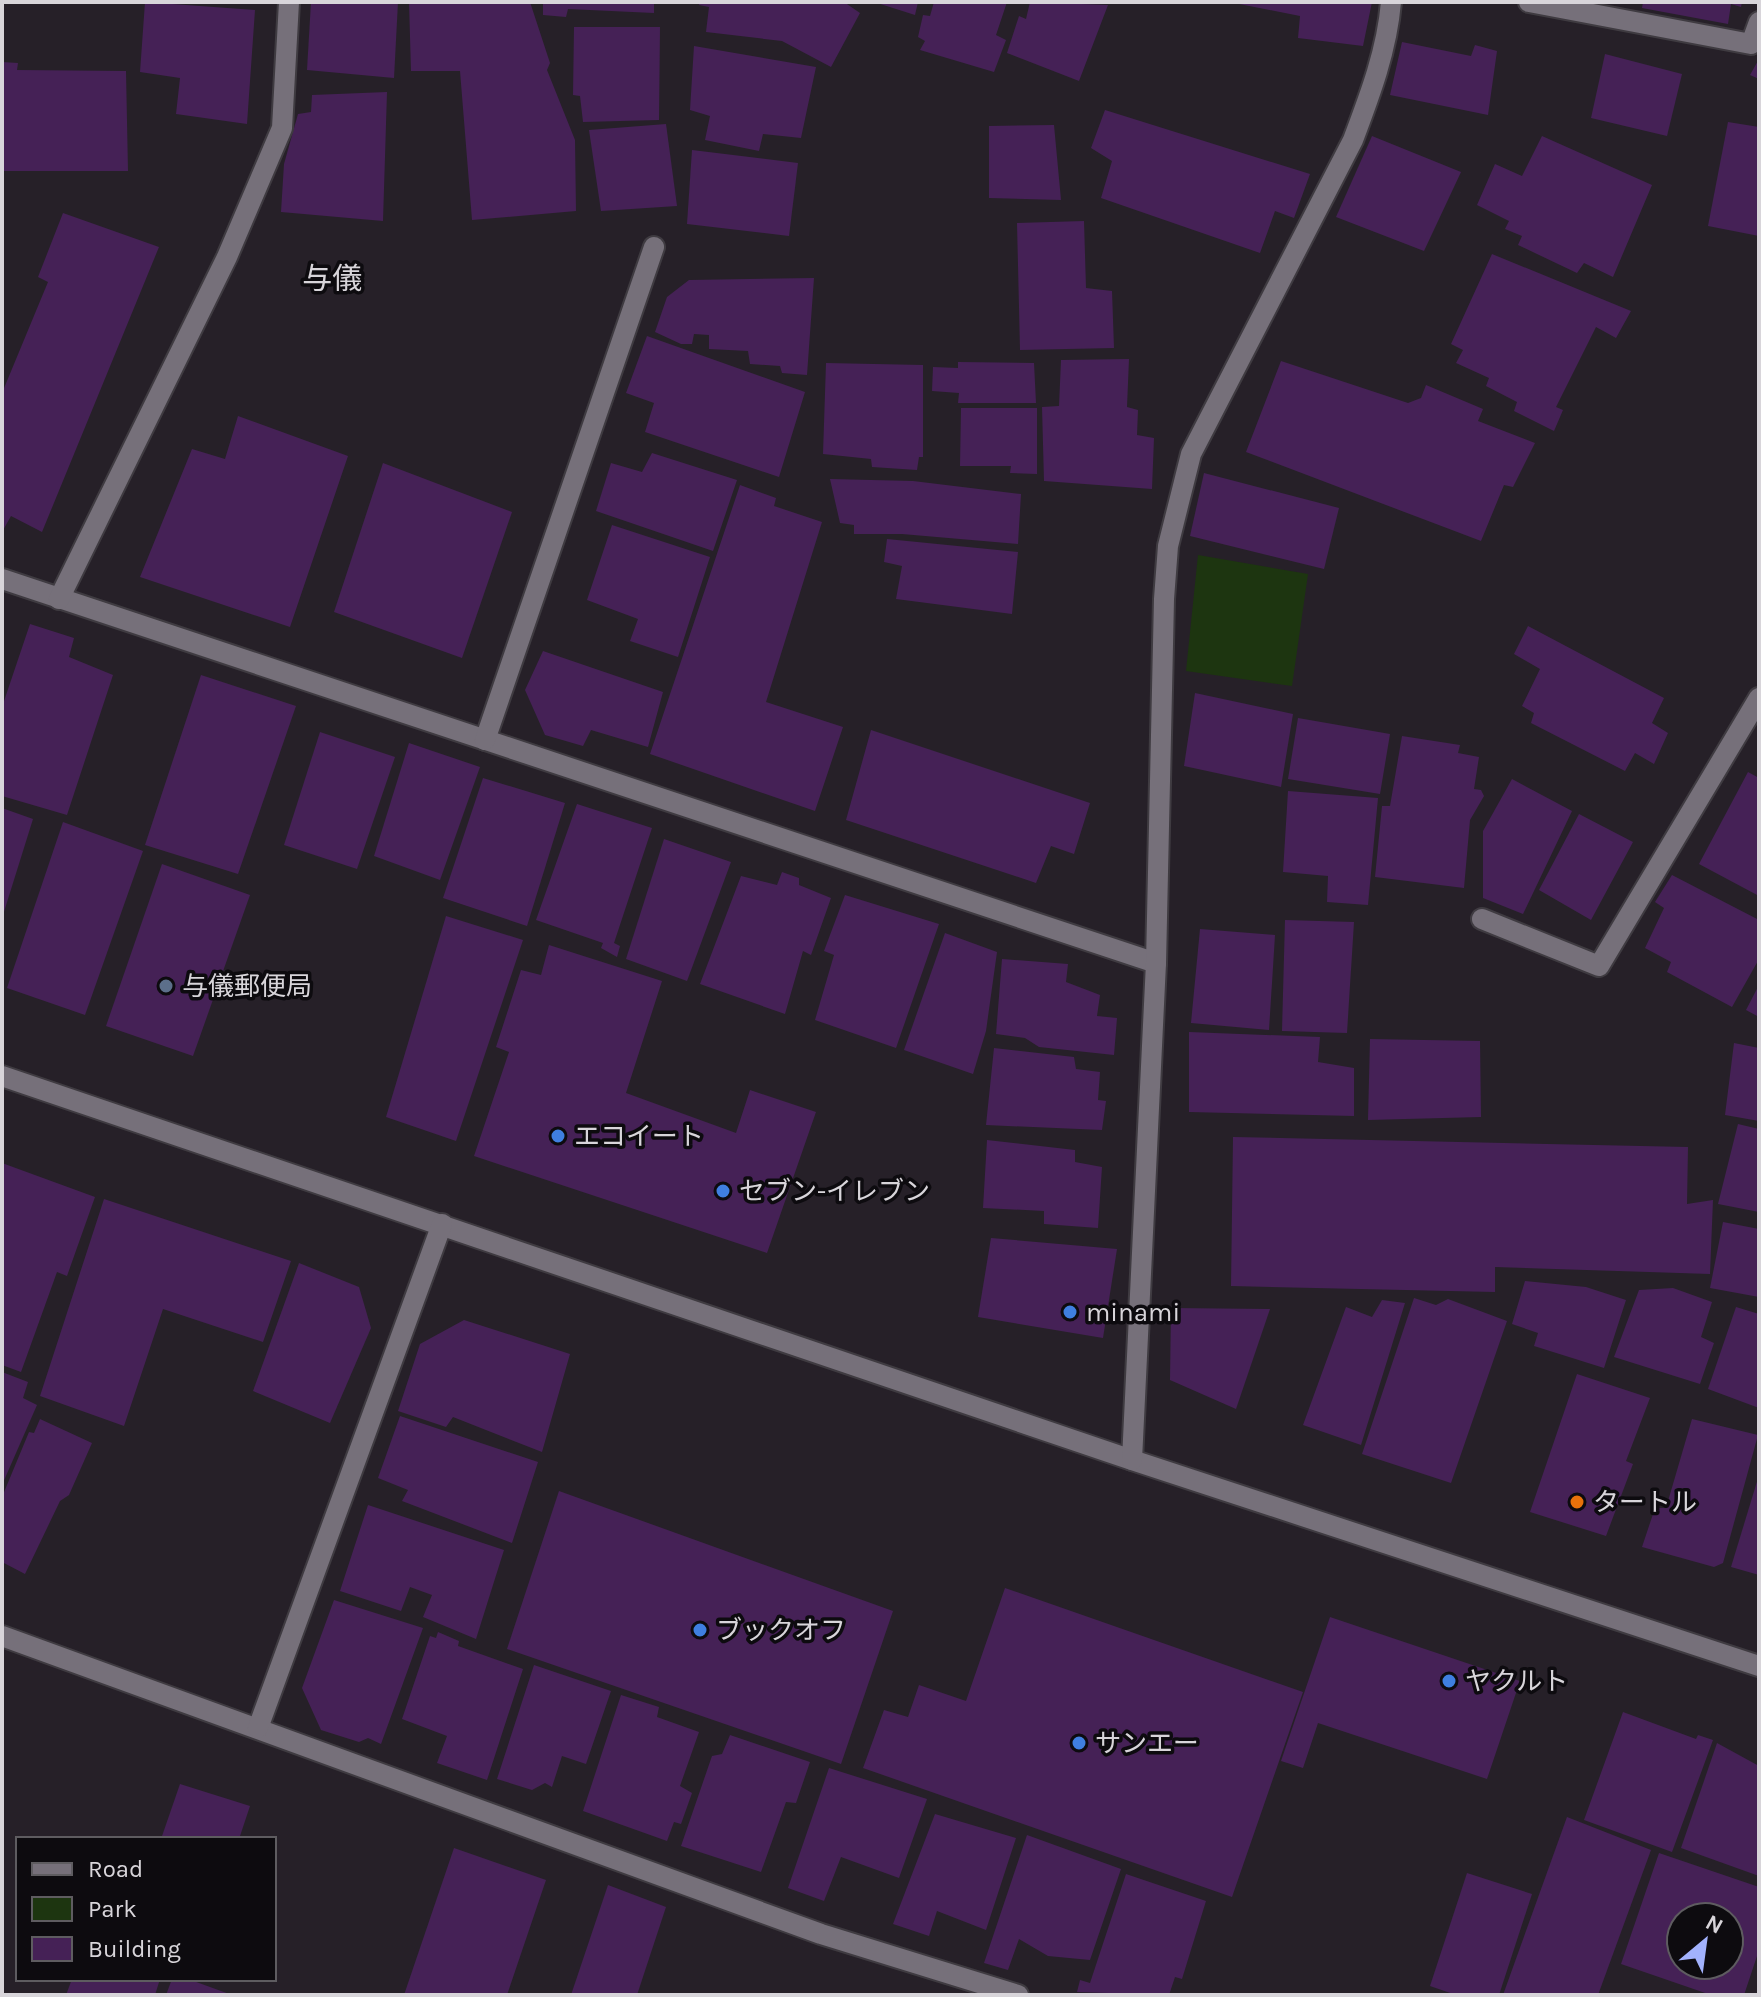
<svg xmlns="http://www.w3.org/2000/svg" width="1761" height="1997" font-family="Karla,'Noto Sans JP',sans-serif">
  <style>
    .green { fill: #1d3510 }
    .building { fill: #452156; fill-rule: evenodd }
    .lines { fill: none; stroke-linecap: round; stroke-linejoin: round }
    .minor-casing { stroke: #3f3b41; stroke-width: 24 }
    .minor { stroke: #76707a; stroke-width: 20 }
    .service-dot { fill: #5c6f8a; stroke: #0d0b0f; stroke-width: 3 }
    .shop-dot { fill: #3f7fe0; stroke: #0d0b0f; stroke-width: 3 }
    .food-dot { fill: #e8710a; stroke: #0d0b0f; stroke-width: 3 }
    .labels { text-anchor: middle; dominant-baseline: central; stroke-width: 7; stroke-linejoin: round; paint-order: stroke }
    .poi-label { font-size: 26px; fill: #d8d5da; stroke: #0d0b0f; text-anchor: start }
    .quarter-label { font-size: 30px; fill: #d8d5da; stroke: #0d0b0f }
  </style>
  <rect width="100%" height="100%" fill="#262028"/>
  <polygon class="green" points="1198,555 1308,574 1292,686 1186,671"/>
  <g class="building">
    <polygon points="145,2 255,10 247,124 176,114 180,78 140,72"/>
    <polygon points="311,2 398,2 394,78 307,70"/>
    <polygon points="409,2 530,2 550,63 547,70 575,140 576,211 472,220 460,71 411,71"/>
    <polygon points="543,2 654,2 654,13 568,9 566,17 543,15"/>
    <polygon points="700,2 844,2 860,13 831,67 782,41 706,32 709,7 699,5"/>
    <polygon points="874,2 918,2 915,15"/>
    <polygon points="934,2 1007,2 996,35 1006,40 994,72 920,50 925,41 918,37 923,15 930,16"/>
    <polygon points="1030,2 1108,5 1079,81 1007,53 1019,16 1026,19"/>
    <polygon points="1229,2 1372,2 1363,46 1298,38 1300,16"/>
    <polygon points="1643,2 1742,2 1741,7 1731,4 1728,24 1642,8"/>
    <polygon points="574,27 660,27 659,120 583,122 580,96 573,95"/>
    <polygon points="1402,42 1471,56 1475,45 1497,51 1488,115 1390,95"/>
    <polygon points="694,46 816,67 801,138 763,134 759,151 705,140 710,116 690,110"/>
    <polygon points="1605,54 1682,74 1667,136 1591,118"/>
    <polygon points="1759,59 1759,79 1750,75"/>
    <polygon points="2,62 18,63 17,70 126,71 128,171 2,171"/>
    <polygon points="387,92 383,221 281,212 284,164 298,114 311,112 312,95"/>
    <polygon points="1105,110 1310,174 1294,218 1275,211 1260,253 1101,198 1112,161 1091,148"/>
    <polygon points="1728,122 1759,127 1759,236 1708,226"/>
    <polygon points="666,124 677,206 601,211 589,130"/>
    <polygon points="1054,125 1061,200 989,198 989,126"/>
    <polygon points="1372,136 1461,172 1424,251 1336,217"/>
    <polygon points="1542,136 1652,185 1613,277 1584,263 1577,273 1518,245 1522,236 1505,229 1509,221 1477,205 1495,164 1522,176"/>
    <polygon points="692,150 798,163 789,236 687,224"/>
    <polygon points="63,213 159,247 42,532 11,516 2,532 2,393 48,282 38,277"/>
    <polygon points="1084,221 1086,288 1112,291 1114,348 1020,350 1017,223"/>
    <polygon points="1492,254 1631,311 1616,338 1596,327 1556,407 1563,410 1554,431 1514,411 1517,402 1486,386 1489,378 1456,363 1463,350 1451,344"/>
    <polygon points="814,278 807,375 782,373 780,366 750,364 748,351 709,349 709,335 694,334 692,344 681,344 655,332 667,297 689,280"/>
    <polygon points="647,336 805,392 779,477 645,432 654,403 626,393"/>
    <polygon points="1129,359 1127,407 1138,410 1137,435 1154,438 1152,489 1044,481 1042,407 1059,406 1061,360"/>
    <polygon points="1281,361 1408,403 1421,398 1426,385 1483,409 1478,421 1535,443 1513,487 1504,485 1481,541 1246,452"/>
    <polygon points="958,362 1034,363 1036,403 958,403 959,393 932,391 933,367 958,368"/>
    <polygon points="826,363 923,365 923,457 919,457 917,470 872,467 871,459 823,454"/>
    <polygon points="961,408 1037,408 1037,474 1010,473 1011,466 960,466"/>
    <polygon points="238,416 348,456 290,627 140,577 192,449 225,459"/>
    <polygon points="652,453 737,480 713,551 596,511 611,463 642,472"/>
    <polygon points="383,463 512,512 462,658 334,612"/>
    <polygon points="1204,473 1339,508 1324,569 1190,536"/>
    <polygon points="830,479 913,481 1021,494 1018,544 902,534 854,534 854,525 840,523"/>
    <polygon points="740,485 776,498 774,506 822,522 766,702 843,727 815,811 650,754"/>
    <polygon points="612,525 710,557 678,657 630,641 638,619 587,600"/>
    <polygon points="887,539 1018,552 1012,614 896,599 902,566 884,562"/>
    <polygon points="30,624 74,638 69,657 113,675 67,815 2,796 2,707"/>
    <polygon points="1528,626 1664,698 1652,723 1668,733 1654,764 1635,753 1625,771 1531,723 1534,713 1522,706 1540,669 1514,654"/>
    <polygon points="543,651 663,692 648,747 591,730 583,746 545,735 525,690"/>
    <polygon points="201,675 296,706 238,874 145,845"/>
    <polygon points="1195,693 1293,714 1281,787 1184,766"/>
    <polygon points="1298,718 1390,734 1380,794 1288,779"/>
    <polygon points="871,730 1090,803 1074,854 1051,846 1036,883 846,820"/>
    <polygon points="320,732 395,757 357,869 284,845"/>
    <polygon points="1402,736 1460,745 1458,753 1479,757 1474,789 1481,790 1484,796 1470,820 1464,888 1375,877 1382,806 1390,806"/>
    <polygon points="409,743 480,767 440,880 374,856"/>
    <polygon points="1748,772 1759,778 1759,896 1699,864"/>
    <polygon points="483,778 565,803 527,926 443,898"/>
    <polygon points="1512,779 1572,811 1523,914 1483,898 1483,831"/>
    <polygon points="1288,791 1378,798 1368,905 1327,902 1328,876 1283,872"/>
    <polygon points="577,804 652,828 614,943 620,946 617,957 601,948 603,943 536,920"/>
    <polygon points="2,808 33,819 3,915 2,915"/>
    <polygon points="1579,814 1633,842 1591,920 1539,890"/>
    <polygon points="63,822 143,851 85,1015 7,988"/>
    <polygon points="664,839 731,862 687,981 626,959"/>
    <polygon points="162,864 250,895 193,1056 106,1026"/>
    <polygon points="782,872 799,878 799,885 831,898 811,955 803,951 785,1014 700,984 741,876 777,885"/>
    <polygon points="1672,875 1759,920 1759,959 1732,1007 1667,972 1671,962 1645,948 1664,908 1655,902"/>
    <polygon points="845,895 939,924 896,1048 815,1020 834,955 824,951"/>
    <polygon points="446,916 523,940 456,1141 386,1117"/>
    <polygon points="1285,920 1354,922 1347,1033 1282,1031"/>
    <polygon points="1200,929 1275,935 1269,1030 1191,1023"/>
    <polygon points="945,933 997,952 986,1031 973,1074 904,1050"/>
    <polygon points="549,945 662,981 626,1093 736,1133 750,1090 816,1112 767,1253 474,1156 509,1052 496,1047 521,970 541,975"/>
    <polygon points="1002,959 1068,964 1066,982 1100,995 1097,1016 1117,1018 1114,1055 1039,1047 1025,1038 996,1034"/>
    <polygon points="1759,985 1759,1017 1746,1010"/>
    <polygon points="1189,1032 1320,1037 1318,1062 1354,1068 1354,1116 1189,1112"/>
    <polygon points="1370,1039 1480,1041 1481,1117 1368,1120"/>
    <polygon points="1734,1043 1759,1048 1759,1121 1725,1115"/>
    <polygon points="994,1048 1074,1057 1076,1069 1100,1072 1098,1100 1106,1101 1102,1130 986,1125"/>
    <polygon points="1738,1124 1759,1129 1759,1212 1718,1204"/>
    <polygon points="1233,1137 1688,1147 1687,1204 1713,1200 1710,1274 1495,1267 1495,1292 1231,1286"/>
    <polygon points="987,1140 1075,1150 1075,1162 1102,1167 1098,1228 1044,1224 1044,1211 983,1208"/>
    <polygon points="2,1163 95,1197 67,1276 57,1272 21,1372 2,1365"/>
    <polygon points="104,1199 291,1261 263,1342 163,1309 124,1426 40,1396"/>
    <polygon points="1723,1222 1759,1229 1759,1297 1710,1288"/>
    <polygon points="991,1238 1117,1249 1103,1338 978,1317"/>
    <polygon points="299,1263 359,1287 371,1328 330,1423 253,1391"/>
    <polygon points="1525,1281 1586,1287 1626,1300 1604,1368 1534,1346 1538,1333 1512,1324"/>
    <polygon points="1673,1288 1712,1302 1701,1337 1714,1343 1700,1384 1614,1357 1639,1290"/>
    <polygon points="1414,1298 1436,1305 1448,1299 1507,1321 1451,1483 1362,1454"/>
    <polygon points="1382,1300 1405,1303 1361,1445 1303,1425 1346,1307 1372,1317"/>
    <polygon points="1736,1307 1759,1314 1759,1408 1708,1389"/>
    <polygon points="1171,1308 1270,1309 1236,1409 1170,1380"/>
    <polygon points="464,1320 570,1354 542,1452 453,1417 446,1427 398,1411 420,1344"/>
    <polygon points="2,1372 28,1382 23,1398 37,1405 2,1485"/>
    <polygon points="1577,1374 1650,1398 1626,1461 1633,1464 1606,1536 1530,1512"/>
    <polygon points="400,1416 538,1462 512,1543 402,1501 408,1490 378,1478"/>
    <polygon points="40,1419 92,1443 69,1495 60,1501 25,1574 2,1562 2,1497 29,1432 34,1433"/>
    <polygon points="1692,1419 1758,1435 1723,1563 1714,1567 1642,1547 1655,1508 1666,1508"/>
    <polygon points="1759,1475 1759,1575 1731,1567"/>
    <polygon points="559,1491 893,1611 841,1764 507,1649"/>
    <polygon points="368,1505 504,1550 476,1639 423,1617 432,1595 410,1587 401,1611 340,1591"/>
    <polygon points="1005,1588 1303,1692 1232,1897 863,1768 884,1710 908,1717 919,1685 966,1701"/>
    <polygon points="334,1600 423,1628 381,1744 368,1738 359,1742 321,1730 302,1688"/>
    <polygon points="1330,1617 1520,1681 1487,1779 1318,1723 1303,1768 1281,1761"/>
    <polygon points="438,1632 459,1641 458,1646 523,1669 487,1780 437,1763 447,1736 402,1719 430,1636 436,1638"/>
    <polygon points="534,1665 611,1691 586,1764 562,1756 552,1787 545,1783 532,1790 497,1779"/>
    <polygon points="621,1695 659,1707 657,1717 699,1732 680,1786 692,1793 681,1824 674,1822 667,1841 583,1811"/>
    <polygon points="1623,1712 1696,1739 1698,1735 1713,1740 1672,1852 1584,1820"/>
    <polygon points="730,1735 810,1762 796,1803 786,1802 761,1872 681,1846 712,1756 722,1754"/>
    <polygon points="1717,1743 1759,1766 1759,1876 1681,1848"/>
    <polygon points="829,1768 927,1799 899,1878 841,1857 824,1901 788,1888"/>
    <polygon points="180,1784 250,1806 239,1839 161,1839"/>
    <polygon points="935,1814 1016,1838 986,1930 937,1911 929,1936 893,1924"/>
    <polygon points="1567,1817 1651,1850 1598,1995 1503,1995"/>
    <polygon points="1027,1835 1121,1869 1090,1960 1048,1956 1019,1939 1008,1970 984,1963"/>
    <polygon points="454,1848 546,1880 507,1995 404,1995"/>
    <path d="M1659 1853 1759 1887V1950L1744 1995H1711L1621 1964ZM1681 1917H1729V1965H1681Z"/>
    <polygon points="1467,1873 1532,1894 1499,1995 1456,1995 1430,1986"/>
    <polygon points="1126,1874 1206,1901 1182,1979 1175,1977 1169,1995 1077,1992 1080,1980 1090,1983"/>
    <polygon points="608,1885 666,1907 637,1995 571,1995"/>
    <polygon points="72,1979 160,1979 155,1995 66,1995"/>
    <polygon points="172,1979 188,1979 232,1995 166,1995"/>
  </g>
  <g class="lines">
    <g class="minor-casing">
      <g id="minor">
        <polyline points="1529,2 1751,44 1759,22"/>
        <polyline points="2,579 1156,963"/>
        <polyline points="59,599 227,257 282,128 289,2"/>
        <polyline points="485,740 654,247"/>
        <polyline points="1482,919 1599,966 1759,698"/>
        <polyline points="2,1076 1132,1460 1759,1666"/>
        <path d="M1132 1460 1156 963 1164 599 1168 546 1191 454 1353 140C1370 95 1387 50 1391 2"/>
        <polyline points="2,1636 821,1934 1018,1995"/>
        <polyline points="258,1728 442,1224"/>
      </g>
    </g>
    <use href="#minor" class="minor"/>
  </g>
  <circle class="service-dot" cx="166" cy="986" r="8"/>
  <g class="shop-dot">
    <circle cx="558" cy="1136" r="8"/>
    <circle cx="723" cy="1191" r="8"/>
    <circle cx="1070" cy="1312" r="8"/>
    <circle cx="700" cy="1630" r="8"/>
    <circle cx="1449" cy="1681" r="8"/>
    <circle cx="1079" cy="1743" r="8"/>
  </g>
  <circle class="food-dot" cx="1577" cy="1502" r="8"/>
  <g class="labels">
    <g class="poi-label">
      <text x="182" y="986">与儀郵便局</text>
      <text x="574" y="1136">エコイート</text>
      <text x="739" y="1191">セブン-イレブン</text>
      <text x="1086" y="1312">minami</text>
      <text x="1593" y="1502">タートル</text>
      <text x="716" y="1630">ブックオフ</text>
      <text x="1465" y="1681">ヤクルト</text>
      <text x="1095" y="1743">サンエー</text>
    </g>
    <g class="quarter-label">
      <text x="332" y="279">与儀</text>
    </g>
  </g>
  <rect width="1761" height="1997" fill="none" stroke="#d8d5da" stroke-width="8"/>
  <rect x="16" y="1837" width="260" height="144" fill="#0d0b0f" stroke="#5e5c60" stroke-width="2"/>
  <rect x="32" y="1863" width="40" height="12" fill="#76707a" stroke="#5e5c60" stroke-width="2"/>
  <text x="88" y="1877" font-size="24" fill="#d8d5da">Road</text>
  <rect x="32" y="1897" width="40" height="24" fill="#1d3510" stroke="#5e5c60" stroke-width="2"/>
  <text x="88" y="1917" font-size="24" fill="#d8d5da">Park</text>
  <rect x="32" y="1937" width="40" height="24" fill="#452156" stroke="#5e5c60" stroke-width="2"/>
  <text x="88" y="1957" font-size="24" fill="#d8d5da">Building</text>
  <g transform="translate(1705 1941) rotate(29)"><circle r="38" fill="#0d0b0f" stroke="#5e5c60" stroke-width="2"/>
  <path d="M0-6L14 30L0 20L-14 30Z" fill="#a2b2fd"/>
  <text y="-12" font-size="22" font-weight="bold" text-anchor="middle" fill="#d8d5da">N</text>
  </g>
</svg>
